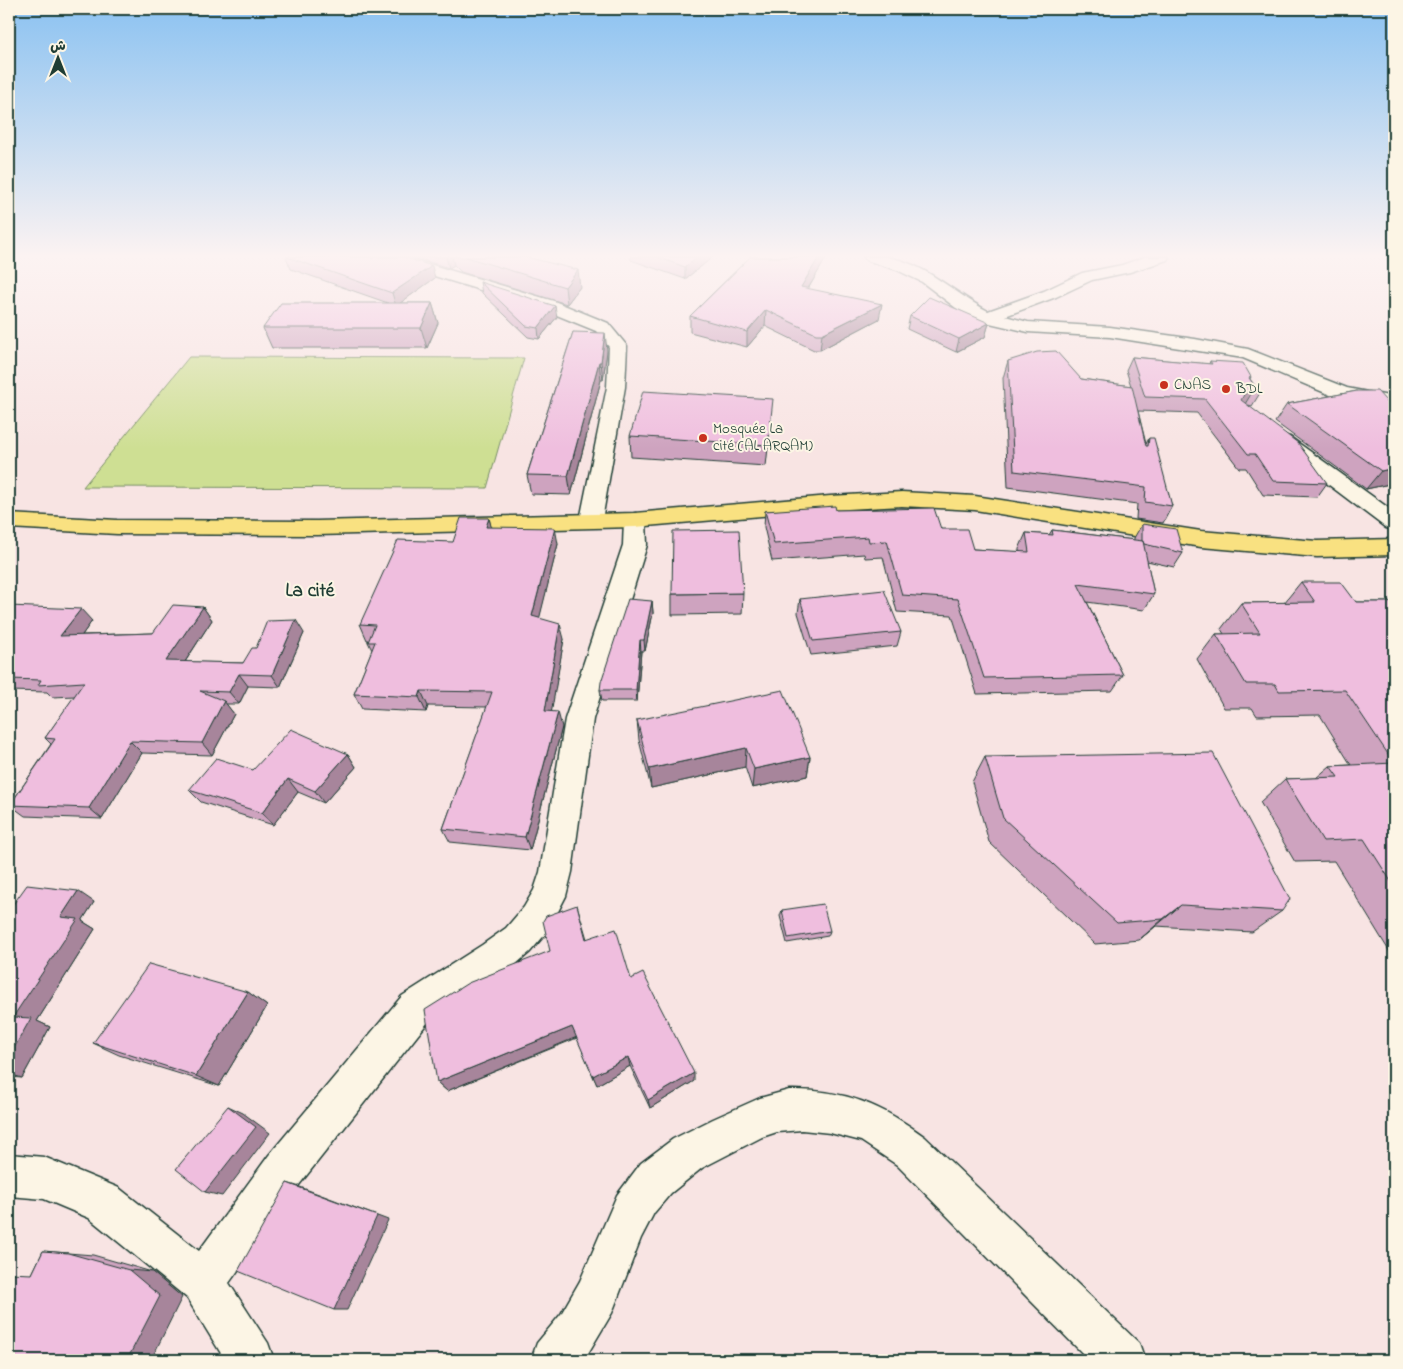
<svg xmlns="http://www.w3.org/2000/svg" width="1403" height="1369" font-family="'Indie Flower','Playpen Sans Arabic',sans-serif">
  <style>
    .green { fill: #cedf93; stroke: #768e64 }
    .lines { fill: none; stroke-linecap: round; stroke-linejoin: round }
    .minor-casing { stroke: #1f3d34; stroke-width: 3 }
    .major-casing { stroke: #1f3d34; stroke-width: 3 }
    .minor { fill: #fcf5e5; fill-rule: evenodd }
    .major { fill: #f9e181; fill-rule: evenodd }
    .wall { fill: #cea3bf; stroke: #1f3d34 }
    .shaded-wall { fill: #a7859b; stroke: #1f3d34 }
    .building { fill: #efbede; stroke: #1f3d34 }
    .poi-dot { fill: #c8321e; stroke: #fcf5e5; stroke-width: 2 }
    .labels { text-anchor: middle; dominant-baseline: central; stroke-width: 4; stroke-linejoin: round; paint-order: stroke }
    .far-poi-label { font-size: 15px; fill: #1f3d34; stroke: #fcf5e5; text-anchor: start }
    .neighbourhood-label { font-size: 19px; font-weight: bold; fill: #1f3d34; stroke: #fcf5e5 }
  </style>
  <rect width="100%" height="100%" fill="#f8e4e3"/>
  <filter id="ink" filterUnits="userSpaceOnUse"><feTurbulence type="fractalNoise" baseFrequency=".02" numOctaves="2"/><feDisplacementMap in="SourceGraphic" scale="10" xChannelSelector="R" yChannelSelector="G"/><feConvolveMatrix kernelMatrix="1 2 1 2 8 2 1 2 1" color-interpolation-filters="sRGB"/></filter>
  <g filter="url(#ink)">
    <polygon class="green" points="189,357 524,358 487,488 83,487"/>
    <g class="lines">
      <g class="minor-casing">
        <g id="minor">
          <polygon points="380,257 405,257 554,301 608,323 627,346 625,387 602,520 599,525 591,527 583,525 580,520 607,387 609,347 596,331 542,309 382,260"/>
          <path d="M864 257C871 257 880 256 887 257 925 263 955 294 988 311L1044 291 1082 273 1122 265 1145 257H1169L1167 260 1130 272 1092 280 1056 297 1005 316 1028 322 1110 327 1195 339 1248 349 1347 388 1394 397V409L1335 397 1243 358 1110 337 1028 332 981 321 956 308 922 282 897 270 866 260Z"/>
          <polygon points="1283,435 1290,437 1394,512 1394,530 1386,528 1276,445 1273,441 1276,437"/>
          <polygon points="635,513 643,515 646,520 647,545 593,719 572,872 566,896 548,931 530,952 508,971 428,1022 299,1185 229,1283 268,1343 274,1360 225,1360 187,1298 89,1218 44,1199 9,1196 9,1154 44,1157 119,1188 199,1251 269,1155 402,996 482,945 506,928 524,907 534,890 540,872 565,719 623,545 624,520 627,515"/>
          <path d="M789 1090C844 1089 882 1105 925 1137L1139 1343 1145 1360H1089L897 1165 861 1141 830 1133 802 1130 777 1132 762 1137 702 1168 671 1193 654 1213 641 1238 612 1313 584 1360H531L537 1343 561 1314 580 1281 617 1195 641 1163 673 1139 713 1119 760 1098Z"/>
        </g>
      </g>
      <g class="major-casing">
        <polygon id="major" points="902,492 975,496 1201,531 1317,541 1394,539 1394,555 1317,557 1201,547 975,510 902,506 830,510 635,527 317,535 117,534 9,528 9,514 117,520 317,521 635,513 830,496"/>
      </g>
      <use href="#minor" class="minor"/>
      <use href="#major" class="major"/>
    </g>
    <g class="wall">
      <polygon points="286,257 435,278 400,303 432,303 438,323 427,348 272,348 263,328 388,303 291,269"/>
      <polygon points="413,257 526,257 580,287 567,304 461,272 454,265 449,268"/>
      <polygon points="631,257 713,257 685,279 631,260"/>
      <polygon points="750,257 825,257 825,260 808,289 879,319 820,350 814,350 765,326 747,347 690,332 690,316"/>
      <polygon points="1384,257 1394,257 1394,269"/>
      <polygon points="480,282 557,317 539,339 528,337 482,293"/>
      <polygon points="910,316 989,323 985,337 956,352 907,329"/>
      <polygon points="573,332 607,351 603,380 601,380 571,495 531,494 527,475"/>
      <polygon points="1132,357 1209,364 1210,361 1251,377 1250,379 1260,393 1252,406 1248,405 1327,483 1317,497 1263,495 1246,468 1239,468 1197,413 1138,411 1146,444 1149,438 1172,506 1163,523 1136,519 1137,504 1008,487 1003,378 1008,361 1081,379 1131,386 1126,370"/>
      <polygon points="1357,391 1394,483 1366,489 1275,422 1287,404"/>
      <polygon points="771,420 766,466 631,457 630,436"/>
      <polygon points="836,510 941,529 973,549 1019,552 1019,549 1026,533 1049,535 1052,530 1134,540 1134,538 1142,524 1183,553 1174,567 1147,561 1154,594 1144,610 1087,602 1123,675 1112,691 977,694 952,615 897,612 883,557 865,558 864,554 772,561 764,527 765,511"/>
      <polygon points="489,518 491,527 558,544 539,618 564,639 551,711 562,727 530,850 450,842 443,829 487,707 428,706 426,712 362,709 354,694 372,650 368,642 368,640 367,640 360,624 453,542"/>
      <polygon points="1301,582 1356,602 1394,602 1394,954 1391,954 1334,861 1295,862 1260,802 1285,779 1316,778 1330,766 1351,765 1320,715 1257,716 1252,708 1224,708 1197,659 1216,634 1224,634 1221,629 1241,603 1284,603"/>
      <polygon points="743,593 742,614 672,615 672,594"/>
      <polygon points="800,599 901,632 897,646 811,655 798,613"/>
      <polygon points="652,601 653,613 645,651 641,651 637,701 602,701 600,690"/>
      <polygon points="9,606 92,621 82,635 153,633 203,607 212,620 185,662 243,663 256,648 304,633 280,687 248,686 239,704 226,704 234,714 212,755 142,753 102,819 25,816 10,805 51,744 45,738 75,696 52,697 47,692 9,691"/>
      <polygon points="637,720 810,757 807,776 752,788 745,767 651,788 639,740"/>
      <polygon points="348,754 356,767 324,803 298,792 273,825 201,802 189,790 253,770"/>
      <polygon points="985,757 1282,911 1252,932 1156,926 1139,940 1095,944 989,842 972,782"/>
      <polygon points="94,902 82,921 95,929 37,1021 50,1027 22,1078 9,1077 9,910"/>
      <polygon points="577,905 587,939 631,979 694,1081 650,1108 630,1066 597,1085 577,1038 447,1091 437,1082 550,951"/>
      <polygon points="782,910 830,931 828,936 787,943 780,916"/>
      <polygon points="248,992 267,1006 219,1086 119,1055 93,1043"/>
      <polygon points="43,1251 93,1255 152,1272 182,1297 32,1274"/>
    </g>
    <g class="shaded-wall">
      <polygon points="446,257 452,257 454,265 449,268"/>
      <polygon points="698,257 713,257 685,279 685,267"/>
      <polygon points="819,257 825,257 825,260 800,302 801,287"/>
      <polygon points="432,266 435,278 396,306 392,293"/>
      <polygon points="578,270 580,287 567,304 565,287"/>
      <polygon points="432,303 438,323 427,348 421,328"/>
      <polygon points="882,304 879,319 820,350 822,334"/>
      <polygon points="555,306 557,317 539,339 538,328"/>
      <polygon points="766,310 765,326 747,347 747,332"/>
      <polygon points="989,323 985,337 956,352 959,339"/>
      <polygon points="605,333 607,351 603,380 601,362"/>
      <polygon points="599,362 601,380 571,495 568,476"/>
      <polygon points="1253,391 1245,404 1236,406 1245,393"/>
      <polygon points="1394,468 1394,483 1366,489 1381,471"/>
      <polygon points="489,518 493,534 486,527"/>
      <polygon points="555,528 558,544 536,632 532,616"/>
      <polygon points="652,601 653,613 645,651 644,640"/>
      <polygon points="203,607 212,620 177,674 166,661"/>
      <polygon points="81,609 92,621 72,649 60,636"/>
      <polygon points="296,620 304,633 280,687 272,675"/>
      <polygon points="560,624 564,639 549,726 545,711"/>
      <polygon points="640,640 641,651 637,701 636,690"/>
      <polygon points="239,674 248,686 239,704 229,692"/>
      <polygon points="421,691 428,706 426,712 419,697"/>
      <polygon points="224,701 234,714 212,755 202,743"/>
      <polygon points="558,712 562,727 530,850 525,837"/>
      <polygon points="130,741 142,753 102,819 89,808"/>
      <polygon points="746,748 745,767 651,788 649,769"/>
      <polygon points="348,754 356,767 324,803 315,791"/>
      <polygon points="810,757 807,776 752,788 754,769"/>
      <polygon points="288,779 298,792 273,825 262,813"/>
      <polygon points="78,891 94,902 82,921 95,929 37,1021 50,1027 22,1078 9,1074 9,1057 13,1017 61,917"/>
      <polygon points="1181,905 1156,926 1139,940 1163,919"/>
      <polygon points="248,992 267,1006 219,1086 196,1076"/>
      <polygon points="572,1027 577,1037 447,1091 437,1082"/>
      <polygon points="628,1057 630,1066 597,1085 593,1076"/>
      <polygon points="694,1073 694,1081 650,1108 648,1100"/>
      <polygon points="228,1106 243,1113 270,1133 222,1196 205,1192"/>
      <polygon points="287,1183 300,1187 388,1220 347,1310 334,1310"/>
      <polygon points="129,1270 152,1272 182,1297 151,1360 127,1360"/>
    </g>
    <g class="building">
      <polygon points="287,257 372,257 372,259 375,257 403,257 432,266 392,293"/>
      <polygon points="466,257 526,257 578,270 565,287"/>
      <polygon points="657,257 698,257 685,267"/>
      <polygon points="750,257 819,257 801,287 882,304 822,334 816,334 766,310 747,332 690,316"/>
      <polygon points="480,282 555,306 538,328 526,326"/>
      <polygon points="929,297 989,323 959,339 910,316"/>
      <polygon points="281,303 432,303 421,328 263,328"/>
      <polygon points="573,332 605,333 601,362 599,362 568,476 527,475"/>
      <polygon points="1056,351 1081,379 1132,386 1146,446 1148,446 1149,438 1154,438 1172,506 1145,502 1146,487 1014,471 1008,361 1037,352"/>
      <polygon points="1132,357 1212,364 1210,361 1243,363 1251,377 1249,378 1260,393 1253,391 1245,393 1241,400 1298,443 1327,483 1273,481 1255,454 1248,454 1205,399 1145,397"/>
      <polygon points="643,391 773,399 768,445 630,436"/>
      <polygon points="1357,391 1377,391 1387,402 1394,403 1394,468 1381,471 1287,404"/>
      <polygon points="835,506 836,510 934,508 941,529 967,529 973,549 1029,552 1026,533 1053,535 1052,530 1143,541 1154,594 1078,584 1123,675 984,678 958,599 902,595 887,541 869,542 868,537 774,544 765,511"/>
      <polygon points="461,518 489,518 486,527 555,528 532,616 560,624 545,711 558,712 525,837 443,829 492,692 421,691 419,697 354,694 375,642 368,642 375,625 360,624 398,540 453,542"/>
      <polygon points="1142,524 1176,529 1183,553 1144,544 1143,541 1142,541"/>
      <polygon points="739,530 743,593 672,594 673,531"/>
      <polygon points="1301,582 1341,582 1356,602 1394,602 1394,886 1364,839 1323,841 1285,779 1338,777 1330,766 1394,763 1345,690 1279,691 1275,684 1246,684 1216,634 1260,633 1241,603 1315,602"/>
      <polygon points="884,590 901,632 813,641 800,599"/>
      <polygon points="628,599 652,601 644,640 640,640 636,690 600,690 601,682"/>
      <polygon points="173,605 203,607 166,661 243,663 252,648 256,648 267,621 296,620 272,675 239,674 229,692 200,691 224,701 202,743 130,741 89,808 10,805 55,739 45,738 84,682 38,685 41,680 9,679 9,606 81,609 60,636 153,633"/>
      <polygon points="783,690 810,757 754,769 746,748 649,769 637,720"/>
      <polygon points="291,729 348,754 315,791 288,779 262,813 189,790 216,758 253,770"/>
      <polygon points="1213,753 1290,899 1282,911 1181,905 1163,919 1117,923 1003,818 985,757"/>
      <polygon points="27,885 78,891 61,917 78,919 13,1017 31,1018 9,1057 9,910"/>
      <polygon points="823,904 830,931 788,938 782,910"/>
      <polygon points="577,905 586,939 616,929 631,979 643,973 694,1073 648,1100 628,1057 593,1076 572,1027 437,1082 425,1010 468,983 550,951 543,921 546,916"/>
      <polygon points="149,964 248,992 196,1076 93,1043"/>
      <polygon points="228,1106 256,1127 205,1192 176,1169"/>
      <polygon points="287,1183 377,1216 334,1310 238,1271"/>
      <polygon points="43,1251 68,1253 129,1270 160,1296 127,1360 9,1360 9,1273 32,1274"/>
    </g>
  </g>
  <linearGradient id="sky" x2="0" y2="1"><stop stop-color="#8bc2f1"/><stop offset="0.57" stop-color="#fcf3f2"/><stop offset="1" stop-color="#fcf3f2" stop-opacity="0"/></linearGradient>
  <rect width="1403" height="449" fill="url(#sky)"/>
  <g class="poi-dot">
    <circle cx="1164" cy="385" r="5"/>
    <circle cx="1226" cy="389" r="5"/>
    <circle cx="703" cy="438" r="5"/>
  </g>
  <g class="labels">
    <g class="far-poi-label">
      <text x="1174" y="385">CNAS</text>
      <text x="1236" y="389">BDL</text>
      <text x="713" y="429">Mosquée La<tspan x="713" dy="17">cité (AL ARQAM)</tspan></text>
    </g>
    <g class="neighbourhood-label">
      <text x="310" y="591">La cité</text>
    </g>
  </g>
  <rect width="1403" height="1369" fill="none" stroke="#fcf5e5" stroke-width="30"/>
  <rect x="15" y="15" width="1373" height="1339" fill="none" stroke="#1f3d34" stroke-width="2" filter="url(#ink)"/>
  <g transform="translate(58 58)" stroke="#fcf5e5" stroke-width="4" paint-order="stroke">
  <path d="M0-4L9 19L0 12L-9 19Z" fill="#1f3d34"/>
  <text y="-8" font-size="14" font-weight="bold" text-anchor="middle" fill="#1f3d34">ش</text>
  </g>
</svg>
